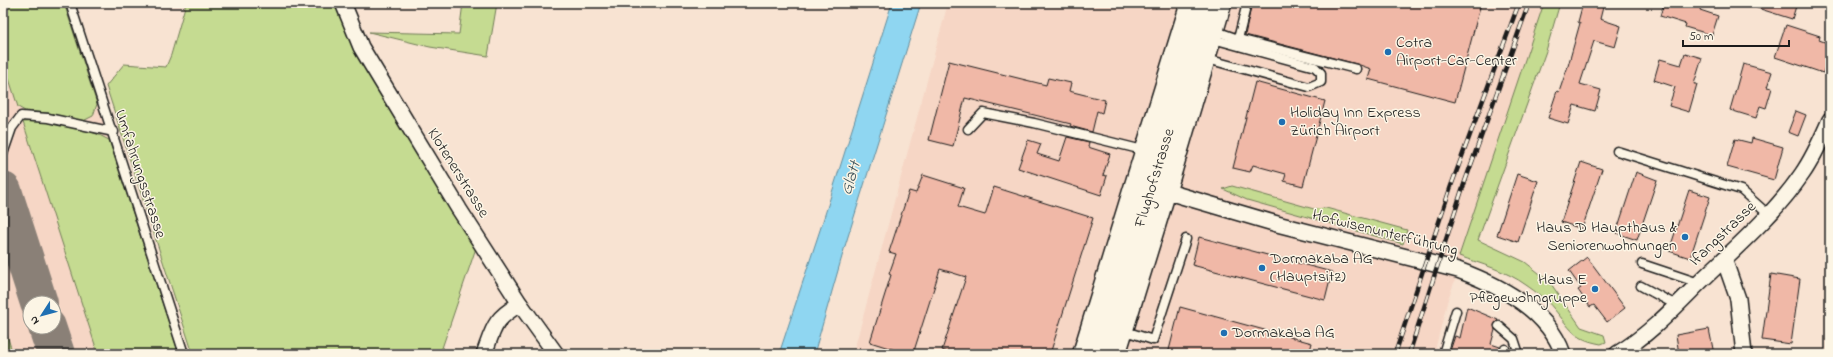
<svg xmlns="http://www.w3.org/2000/svg" width="1833" height="357" font-family="'Indie Flower',sans-serif">
  <style>
    .built { fill: #f6d6c5; fill-rule: evenodd }
    .green { fill: #c5db91; stroke: #707c56 }
    .water { fill: #8fd6f1; stroke: #618c9c }
    .lines { fill: none; stroke-linecap: round; stroke-linejoin: round }
    .taxiway { stroke: #8a8077; stroke-width: 38 }
    .building { fill: #f0b8a7; stroke: #1c1c1c }
    .service-casing { stroke: #1c1c1c; stroke-width: 11 }
    .minor-casing { stroke: #1c1c1c; stroke-width: 18 }
    .secondary-casing { stroke: #1c1c1c; stroke-width: 25 }
    .service { stroke: #fcf5e5; stroke-width: 8 }
    .minor { stroke: #fcf5e5; stroke-width: 15 }
    .secondary { stroke: #fcf5e5; stroke-width: 22 }
    .rail-casing { stroke: #1c1c1c; stroke-width: 4.5 }
    .rail { stroke: #fcf5e5; stroke-width: 3; stroke-dasharray: 9; stroke-linecap: butt }
    .poi-dot { fill: #1f6fb2; stroke: #fcf5e5; stroke-width: 1.5 }
    .labels { text-anchor: middle; dominant-baseline: central; stroke-width: 3; stroke-linejoin: round; paint-order: stroke }
    .poi-label { font-size: 16px; fill: #1c1c1c; stroke: #fcf5e5; text-anchor: start }
    .street-label { font-size: 16px; fill: #1c1c1c; stroke: #fcf5e5 }
    .water-label { font-size: 17px; font-style: italic; fill: #3e545c; stroke: #fcf5e5 }
  </style>
  <rect width="100%" height="100%" fill="#f8e3d2"/>
  <filter id="ink" filterUnits="userSpaceOnUse"><feTurbulence type="fractalNoise" baseFrequency=".025" numOctaves="2"/><feDisplacementMap in="SourceGraphic" scale="8" xChannelSelector="R" yChannelSelector="G"/><feConvolveMatrix kernelMatrix="1 2 1 2 8 2 1 2 1" color-interpolation-filters="sRGB"/></filter>
  <g filter="url(#ink)">
    <g class="built">
      <path d="M3 3H74L190 354H3ZM30 303H54V327H30Z"/>
      <polygon points="948,3 1559,3 1448,299 1434,354 853,354"/>
    </g>
    <g class="green">
      <polygon points="3,3 64,3 97,104 93,116 81,122 49,113 25,111 18,107 3,60"/>
      <polygon points="186,3 335,3 355,51 476,248 440,354 193,354 106,86 124,64 166,67 171,55"/>
      <polygon points="463,3 497,3 488,56 430,47 369,32 459,34"/>
      <path d="M1544 3H1560L1546 51 1478 240 1525 262 1549 281 1581 327 1604 335 1606 342 1601 344C1573 339 1571 329 1554 309 1547 300 1536 292 1526 285 1507 271 1481 264 1459 256Z"/>
      <path d="M38 121C63 124 86 127 109 140L179 354H98L23 122Z"/>
      <polygon points="1232,186 1314,209 1326,208 1407,230 1403,244 1247,200 1223,189"/>
      <polygon points="3,323 13,354 3,354"/>
    </g>
    <polygon class="water" points="892,3 921,3 845,246 814,354 779,354 822,224"/>
    <g class="lines">
      <g class="taxiway">
        <polyline points="3,191 39,303"/>
        <polyline points="47,327 56,354"/>
      </g>
    </g>
    <g class="building">
      <polygon points="1252,3 1481,3 1455,102 1368,79 1371,69 1357,64 1245,35"/>
      <polygon points="1583,3 1604,3 1600,19 1621,26 1615,47 1594,41 1580,84 1601,90 1595,111 1574,105 1568,124 1548,118 1557,91 1559,92 1568,66 1580,23 1578,22"/>
      <polygon points="1664,3 1702,3 1700,10 1718,16 1712,35 1685,27 1686,24 1660,16"/>
      <polygon points="1751,3 1797,3 1792,19 1751,6"/>
      <polygon points="1786,25 1820,36 1819,40 1830,44 1830,50 1823,73 1775,57"/>
      <polygon points="1685,53 1702,58 1694,84 1697,84 1689,112 1669,106 1675,87 1654,80 1660,59 1681,65"/>
      <polygon points="949,61 1046,85 1048,78 1071,83 1069,91 1105,100 1102,113 1097,111 1092,132 1070,126 1071,124 965,98 953,146 929,140"/>
      <polygon points="1743,64 1772,72 1767,87 1772,88 1766,108 1760,106 1756,118 1730,110"/>
      <polygon points="1255,82 1325,101 1303,186 1284,181 1286,174 1253,165 1250,172 1233,168"/>
      <polygon points="1796,111 1806,115 1798,136 1788,132"/>
      <polygon points="1067,137 1089,142 1088,147 1110,154 1103,175 1107,176 1101,195 1018,168 1028,140 1041,144 1037,154 1059,161"/>
      <polygon points="1752,138 1783,147 1774,180 1727,167 1735,139 1751,143"/>
      <polygon points="1581,162 1602,169 1582,229 1561,222"/>
      <polygon points="1636,172 1657,180 1637,240 1616,233"/>
      <polygon points="1517,174 1538,181 1518,242 1497,235"/>
      <polygon points="923,175 964,188 958,207 985,215 994,187 1093,218 1050,354 954,354 942,350 966,277 940,269 913,354 908,354 870,342 891,275 889,274 896,254 889,252 909,191 916,193"/>
      <polygon points="1689,190 1710,197 1690,258 1669,251"/>
      <polygon points="1199,237 1332,272 1325,300 1192,265"/>
      <polygon points="1587,257 1625,308 1607,322 1594,305 1590,307 1578,290 1581,288 1569,271"/>
      <polygon points="1771,274 1800,279 1791,344 1762,340"/>
      <polygon points="1180,307 1312,343 1309,354 1168,354"/>
      <polygon points="1467,307 1498,320 1494,325 1495,330 1491,344 1500,347 1499,354 1449,354 1455,336 1460,338"/>
      <polygon points="1709,329 1714,354 1679,354 1676,335"/>
    </g>
    <g class="lines">
      <g class="service-casing">
        <g id="service">
          <polyline points="70,3 184,354"/>
          <polyline points="1216,31 1238,39 1356,69"/>
          <polyline points="1238,39 1247,3"/>
          <polyline points="1207,59 1309,87 1321,82 1321,73 1315,67 1213,39"/>
          <polyline points="968,129 983,113 1034,123 1147,151"/>
          <polyline points="1617,151 1741,190 1769,215"/>
          <polyline points="3,154 12,128 21,116 48,118 114,132"/>
          <polyline points="1642,264 1699,283"/>
          <polyline points="1641,286 1676,305"/>
          <polyline points="1499,326 1514,339 1519,354"/>
          <polyline points="1125,331 1153,340 1186,239"/>
          <polyline points="1443,354 1456,311"/>
          <polyline points="1504,354 1505,349"/>
        </g>
      </g>
      <g class="minor-casing">
        <g id="minor">
          <polyline points="343,3 361,47 373,67 459,209 520,304 556,354"/>
          <path d="M1168 192 1277 224 1458 270C1499 285 1548 310 1563 354"/>
          <polyline points="1724,259 1738,299 1744,354"/>
          <path d="M484 354C494 327 494 319 520 304"/>
          <polyline points="1118,354 1168,192 1224,3"/>
          <path d="M1617 354C1649 335 1674 308 1700 282 1735 248 1774 215 1802 174 1814 157 1822 138 1830 120"/>
        </g>
      </g>
      <g class="secondary-casing">
        <g id="secondary">
          <polyline points="1084,354 1192,3"/>
          <polyline points="1101,354 1210,3"/>
        </g>
      </g>
      <use href="#service" class="service"/>
      <use href="#minor" class="minor"/>
      <use href="#secondary" class="secondary"/>
      <g class="rail-casing">
        <g id="rail">
          <polyline points="1395,354 1451,186 1519,3"/>
          <polyline points="1409,354 1462,190 1529,3"/>
        </g>
      </g>
      <use href="#rail" class="rail"/>
    </g>
  </g>
  <g class="poi-dot">
    <circle cx="1388" cy="52" r="4"/>
    <circle cx="1282" cy="122" r="4"/>
    <circle cx="1685" cy="237" r="4"/>
    <circle cx="1262" cy="268" r="4"/>
    <circle cx="1595" cy="289" r="4"/>
    <circle cx="1224" cy="333" r="4"/>
  </g>
  <g class="labels">
    <g class="poi-label">
      <text x="1396" y="43">Cotra<tspan x="1396" dy="18">Airport-Car-Center</tspan></text>
      <text x="1290" y="113">Holiday Inn Express<tspan x="1290" dy="18">Zürich Airport</tspan></text>
      <text x="1677" y="228" text-anchor="end">Haus D Haupthaus &amp;<tspan x="1677" dy="18">Seniorenwohnungen</tspan></text>
      <text x="1270" y="259">Dormakaba AG<tspan x="1270" dy="18">(Hauptsitz)</tspan></text>
      <text x="1587" y="280" text-anchor="end">Haus E<tspan x="1587" dy="18">Pflegewohngruppe</tspan></text>
      <text x="1232" y="333">Dormakaba AG</text>
    </g>
    <g class="street-label">
      <text transform="translate(458 173) rotate(58)">Klotenerstrasse</text>
      <text transform="translate(140 174) rotate(72)">Umfahrungsstrasse</text>
      <text transform="translate(1155 178) rotate(-73)">Flughofstrasse</text>
      <text transform="translate(1385 233) rotate(14)">Hofwisenunterführung</text>
      <text transform="translate(1723 234) rotate(-44)">Ifangstrasse</text>
    </g>
    <g class="water-label">
      <text transform="translate(851 178) rotate(-73)">Glatt</text>
    </g>
  </g>
  <rect width="1833" height="357" fill="none" stroke="#fcf5e5" stroke-width="16"/>
  <rect x="8" y="8" width="1817" height="341" fill="none" stroke="#1c1c1c" stroke-width="1.5" filter="url(#ink)"/>
  <g transform="translate(42 315) rotate(234)"><circle r="19" fill="#fcf5e5" stroke="#a29e95"/>
  <path d="M0-3L7 15L0 10L-7 15Z" fill="#1f6fb2"/>
  <text y="-6" font-size="11" font-weight="bold" text-anchor="middle" fill="#1c1c1c">N</text>
  </g>
  <path d="M1683 40v6h106v-6" fill="none" stroke="#1c1c1c" stroke-width="2"/>
  <text x="1689" y="40" font-size="12" fill="#1c1c1c" stroke="#fcf5e5" stroke-width="3" paint-order="stroke">50 m</text>
</svg>
